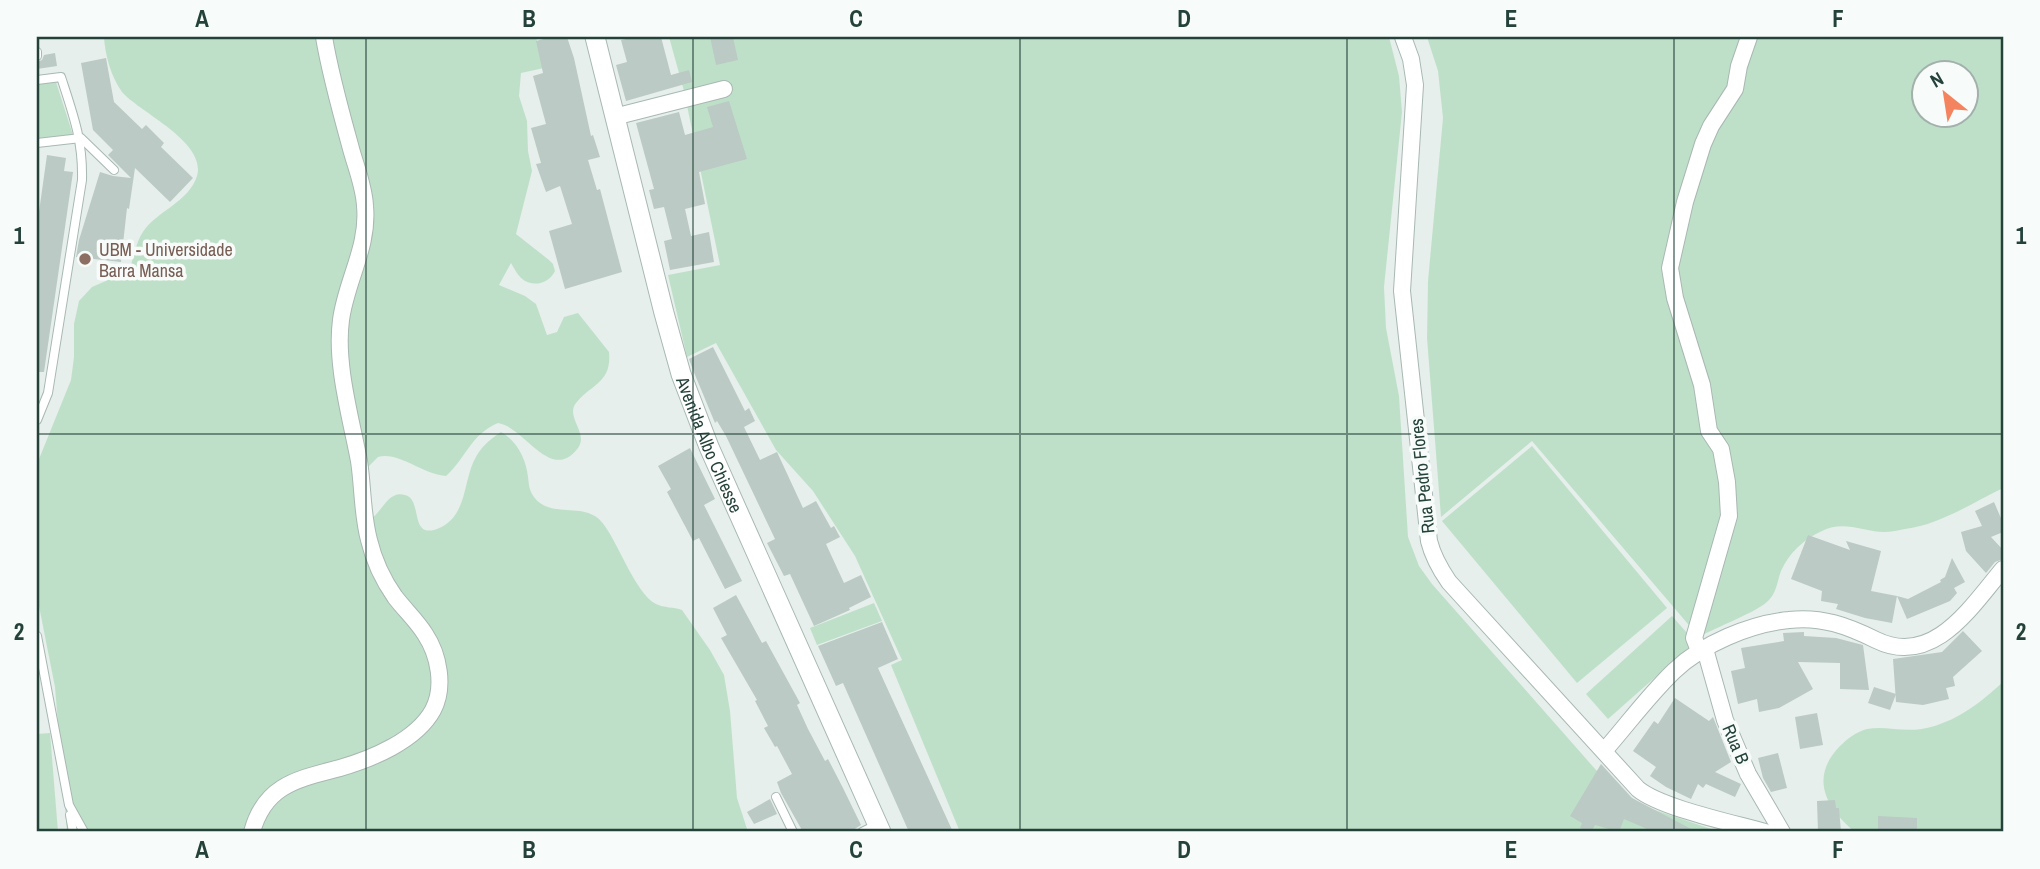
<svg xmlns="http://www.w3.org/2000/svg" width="2040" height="869" font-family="'Archivo Narrow',sans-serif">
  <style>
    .green { fill: #bfe0c8; fill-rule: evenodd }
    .building { fill: #bbcac4 }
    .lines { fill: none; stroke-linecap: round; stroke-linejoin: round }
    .service-casing { stroke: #a8b8b2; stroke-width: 10 }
    .minor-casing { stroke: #a8b8b2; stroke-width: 18 }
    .tertiary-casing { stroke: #a8b8b2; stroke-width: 21 }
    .service { stroke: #fff; stroke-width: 8 }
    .minor { stroke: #fff; stroke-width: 16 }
    .tertiary { stroke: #fff; stroke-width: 19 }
    .grid { fill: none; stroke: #24423a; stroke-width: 2; stroke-opacity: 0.55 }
    .education-dot { fill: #8d6e63; stroke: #f7fbf9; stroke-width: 2.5 }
    .labels { text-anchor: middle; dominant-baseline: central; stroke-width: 7; stroke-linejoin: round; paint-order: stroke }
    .education-label { font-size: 18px; fill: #785e54; stroke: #f7fbf9; text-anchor: start }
    .street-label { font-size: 18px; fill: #24423a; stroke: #f7fbf9 }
    .neatline { fill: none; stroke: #24423a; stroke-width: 2.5 }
    .grid-label { font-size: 23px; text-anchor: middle; font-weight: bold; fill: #24423a }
  </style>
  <rect width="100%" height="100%" fill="#e6efeb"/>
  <g class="green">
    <path d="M104 37H536L544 68 521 73 519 96 527 121 528 151 532 171 516 234 549 260 553 264 555 271C549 284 532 288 521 278 517 274 514 268 511 263L499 285 525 296 536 304 547 335 557 332 564 317 578 313 609 352C612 383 591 384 576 403 565 417 589 433 578 448 551 484 525 427 498 423 470 435 467 457 446 476 424 475 398 451 378 457L365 470 372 518C383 510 389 490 405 495 423 499 409 539 437 529 469 517 462 479 477 455 483 445 492 438 501 432 517 441 526 459 528 477 529 485 529 490 534 497 549 518 581 503 599 519 617 537 634 593 656 604 664 608 674 607 682 610L710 650 724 675 730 711 737 798 748 832H67L55 687 37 596V464L71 380 74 357V324L79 301 92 287 108 280 123 277 128 273C134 259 135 242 145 229 160 210 189 201 197 176 207 142 139 112 122 92 111 77 105 55 104 37Z"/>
    <polygon points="669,37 1389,37 1399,76 1402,112 1384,287 1386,328 1399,396 1408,537 1419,566 1432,584 1596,770 1616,788 1646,807 1720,832 960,832 891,665 902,660 855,556 813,491 776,450 716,343 687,357 668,275 720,265 684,91"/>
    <path d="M1427 37H2003V488C1972 503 1939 525 1905 529 1899 530 1891 532 1884 532 1862 531 1843 520 1822 531 1804 539 1789 553 1781 571 1777 582 1777 591 1769 600 1758 612 1716 627 1699 637L1532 441 1441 517 1427 338 1428 281 1443 118 1438 71ZM1924 74H1966V116H1924Z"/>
    <polygon points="55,79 73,135 37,139 37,83"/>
    <polygon points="1532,446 1667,608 1577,683 1442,521"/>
    <polygon points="874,603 882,621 817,645 810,628"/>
    <polygon points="1672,616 1695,642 1608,719 1586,694"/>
    <path d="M2003 682V832H1855C1826 808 1809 778 1840 746 1847 739 1856 732 1867 729 1887 725 1906 734 1931 727 1960 719 1981 702 2003 682Z"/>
    <polygon points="50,733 58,832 37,832 37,734"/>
  </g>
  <g class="building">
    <polygon points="551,37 567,37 574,58 591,136 593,135 600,157 588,160 597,190 600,189 622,272 565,289 549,231 572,224 560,186 546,192 536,164 541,163 531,128 546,124 533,76 543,73 536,41"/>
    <polygon points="636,37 661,37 671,75 689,70 692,82 626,101 616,65 627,62 621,40"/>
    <polygon points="710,37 733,37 738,60 716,65"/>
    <polygon points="55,53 57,66 37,69 37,62 42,60 44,55"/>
    <polygon points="106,58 114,102 142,129 146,125 164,143 161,147 193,178 170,202 135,168 129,209 127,208 121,262 76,257 79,240 100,172 113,176 131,178 108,155 113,150 93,130 81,63"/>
    <polygon points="729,101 747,159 699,172 705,204 685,209 691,236 709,232 714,262 670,270 664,241 672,239 664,207 654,209 649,190 654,189 636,123 679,112 685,135 713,127 707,107"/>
    <polygon points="47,155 66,158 64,171 73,172 44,372 37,372 37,226"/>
    <polygon points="713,347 745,411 749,408 755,421 744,427 760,460 777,452 803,508 816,501 831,528 834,526 840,537 826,544 844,583 861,575 871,597 849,608 850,610 814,626 790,574 784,576 767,543 775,539 726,436 717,421 715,423 693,370 689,359"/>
    <polygon points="690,448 715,499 704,505 742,581 725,589 699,538 693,541 667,492 671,489 658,466"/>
    <polygon points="1994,502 2003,523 2003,532 1991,537 2003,550 2003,559 1995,562 1986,573 1966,551 1961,532 1982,526 1975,511"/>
    <polygon points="1808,535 1850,550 1846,541 1881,551 1871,591 1897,596 1892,623 1865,618 1836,609 1838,604 1821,601 1822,591 1791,579"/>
    <polygon points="1952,558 1965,582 1954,588 1957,593 1950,601 1907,619 1897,596 1908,599 1941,582 1940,580 1945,577"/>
    <polygon points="736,595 762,643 766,641 800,703 797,705 808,729 825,761 828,759 843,788 861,825 850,832 803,832 781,793 777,782 792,774 777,746 775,747 764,728 768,726 755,701 757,700 721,638 727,635 713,608"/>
    <polygon points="882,622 898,659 878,668 953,832 909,832 843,683 836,686 818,646"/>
    <polygon points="1963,631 1982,651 1953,677 1955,686 1946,688 1949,699 1923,705 1896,702 1893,659 1942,652"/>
    <polygon points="1804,632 1804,636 1836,638 1863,645 1869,690 1840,689 1840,663 1798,662 1813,689 1779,708 1759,712 1757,699 1738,704 1731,671 1745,668 1741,648 1784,641 1783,633"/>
    <polygon points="1874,687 1896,694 1890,710 1868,703"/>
    <polygon points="1675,698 1709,721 1713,717 1731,762 1715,772 1741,784 1735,797 1706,784 1703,788 1698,784 1691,799 1666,787 1650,776 1656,767 1633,751 1654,721 1658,724"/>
    <polygon points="1817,713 1823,745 1800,749 1795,717"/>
    <polygon points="1778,753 1787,788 1771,792 1763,778 1758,758"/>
    <polygon points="1601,764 1632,798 1697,832 1646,832 1647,829 1624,819 1619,832 1595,825 1591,832 1580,828 1582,823 1570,816"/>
    <polygon points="770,799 777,814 754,824 747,812"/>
    <polygon points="1835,800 1836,808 1839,808 1841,832 1818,832 1817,801"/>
    <polygon points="1878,816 1917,818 1917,832 1878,832"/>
  </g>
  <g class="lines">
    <g class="service-casing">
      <g id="service">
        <polyline points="37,52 37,56"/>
        <path d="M37 80 61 77C73 114 83 140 82 180L48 393 37 420"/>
        <polyline points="37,143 81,138 114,170"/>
        <polyline points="37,636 69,805 84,832"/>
        <polyline points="776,797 793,832"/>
        <polyline points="70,815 73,832"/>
        <polyline points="862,832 878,824"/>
      </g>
    </g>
    <g class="minor-casing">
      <g id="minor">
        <path d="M1403 37 1411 59 1415 85 1402 291 1429 541C1433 557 1440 569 1449 582L1638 789C1661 808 1733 823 1765 832"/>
        <polyline points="614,117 724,89"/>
        <polyline points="1705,649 1725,720 1748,774 1782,832"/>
        <polyline points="1700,653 1694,638 1729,516 1727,482 1721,449 1709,431 1702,385 1675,298 1670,268 1685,202 1703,144 1711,126 1735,89 1739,66 1749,37"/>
        <path d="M1604 751C1627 725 1648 696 1674 671 1702 644 1750 624 1789 620 1821 616 1848 626 1876 640 1933 668 1971 607 2003 569"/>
        <path d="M252 832C265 784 299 779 340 768 371 759 416 741 433 710 445 687 439 655 425 634 417 621 405 610 395 597 383 580 374 561 369 540 362 514 363 487 359 461 351 418 335 364 341 320 346 281 369 247 365 206 364 185 355 165 350 145 340 109 330 73 324 37"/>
      </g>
    </g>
    <g class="tertiary-casing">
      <g id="tertiary">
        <path id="s1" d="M595 37 664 313 681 374 709 447 881 832"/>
      </g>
    </g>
    <use href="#service" class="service"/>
    <use href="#minor" class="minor"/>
    <use href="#tertiary" class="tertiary"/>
  </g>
  <path class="grid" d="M366 37V832M693 37V832M1020 37V832M1347 37V832M1674 37V832M37 434H2003"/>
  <circle class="education-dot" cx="85" cy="259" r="7"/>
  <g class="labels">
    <g class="education-label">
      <text x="99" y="249">UBM - Universidade<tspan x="99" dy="21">Barra Mansa</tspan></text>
    </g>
    <g class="street-label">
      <text stroke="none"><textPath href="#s1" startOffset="424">Avenida Albo Chiesse</textPath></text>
      <text transform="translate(1422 476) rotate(-96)">Rua Pedro Flores</text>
      <text transform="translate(1736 744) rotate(67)">Rua B</text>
    </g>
  </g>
  <rect width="2040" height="869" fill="none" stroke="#f7fbf9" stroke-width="77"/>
  <g transform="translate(1945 94) rotate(330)"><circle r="33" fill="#f7fbf9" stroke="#a3b1ad" stroke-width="2"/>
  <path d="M0-5L12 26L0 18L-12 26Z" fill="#f4845f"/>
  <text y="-10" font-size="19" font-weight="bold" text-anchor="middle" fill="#24423a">N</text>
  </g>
  <rect x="38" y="38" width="1964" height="792" class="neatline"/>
  <g class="grid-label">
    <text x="202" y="27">A</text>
    <text x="529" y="27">B</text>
    <text x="856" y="27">C</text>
    <text x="1184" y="27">D</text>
    <text x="1511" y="27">E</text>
    <text x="1838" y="27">F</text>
    <text x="19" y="244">1</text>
    <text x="2021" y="244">1</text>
    <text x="19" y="640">2</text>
    <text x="2021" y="640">2</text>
    <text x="202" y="858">A</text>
    <text x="529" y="858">B</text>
    <text x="856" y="858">C</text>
    <text x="1184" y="858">D</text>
    <text x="1511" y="858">E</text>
    <text x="1838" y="858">F</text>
  </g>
</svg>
